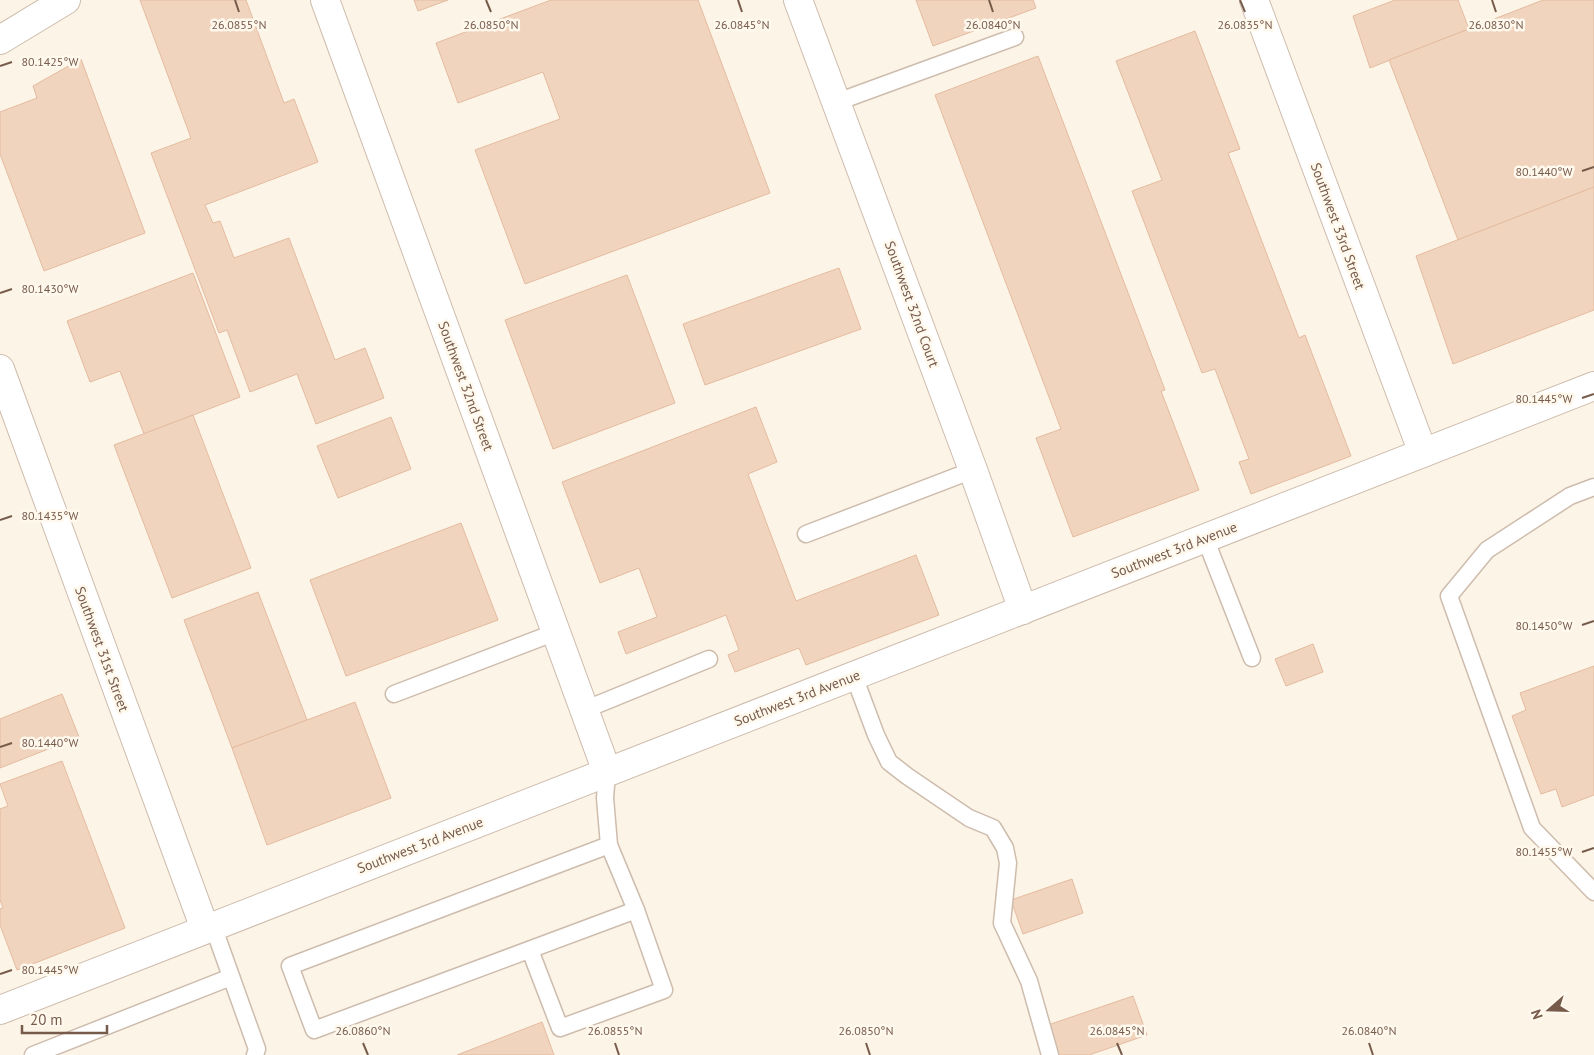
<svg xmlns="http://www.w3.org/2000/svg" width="1594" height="1055" font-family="'PT Sans',sans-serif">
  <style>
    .building { fill: #f1d4be; stroke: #e4bb9f }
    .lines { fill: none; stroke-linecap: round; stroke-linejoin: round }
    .service-casing { stroke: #cebcad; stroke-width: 19 }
    .minor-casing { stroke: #cebcad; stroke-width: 30 }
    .service { stroke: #fff; stroke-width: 16 }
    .minor { stroke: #fff; stroke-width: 28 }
    .ticks { fill: none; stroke: #765b4b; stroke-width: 2 }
    .labels { text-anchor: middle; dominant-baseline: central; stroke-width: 5; stroke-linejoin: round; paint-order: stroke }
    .street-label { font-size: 14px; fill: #765b4b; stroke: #fff8ed }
    .ticks-label { font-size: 12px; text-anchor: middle; fill: #765b4b; stroke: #fff8ed; stroke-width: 5; stroke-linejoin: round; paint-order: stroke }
  </style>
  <rect width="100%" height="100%" fill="#fcf4e6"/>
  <g class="building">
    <polygon points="140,0 246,0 284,103 294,99 318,162 205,205 213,223 220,221 234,258 289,238 335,360 365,348 384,398 316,424 297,374 250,392 227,330 219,333 151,153 191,138"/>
    <polygon points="414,0 448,0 418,11"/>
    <polygon points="551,0 698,0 770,193 525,284 475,150 560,119 543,72 458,103 436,43"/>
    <polygon points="916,0 1033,0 1036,8 933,46"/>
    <polygon points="1395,0 1458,0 1469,29 1370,68 1353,16"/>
    <polygon points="1543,0 1594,0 1594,187 1458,240 1389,60"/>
    <polygon points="1195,31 1240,149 1228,153 1299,338 1305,335 1351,456 1251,494 1239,462 1249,459 1215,369 1202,373 1132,191 1162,180 1116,61"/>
    <polygon points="1038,56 1165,390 1161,391 1199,490 1073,537 1036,438 1061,429 935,95"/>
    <polygon points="81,59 145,233 44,271 0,154 0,112 37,98 33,86"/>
    <polygon points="1594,187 1594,310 1453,364 1416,256"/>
    <polygon points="839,268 861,329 705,385 683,324"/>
    <polygon points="193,273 240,397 144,434 120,371 90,382 67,321"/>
    <polygon points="627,275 675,403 553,449 505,320"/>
    <polygon points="756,407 777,462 748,474 796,601 916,555 939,615 806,665 799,648 735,672 728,655 739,650 726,615 626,654 618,632 657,617 639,568 600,583 562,482"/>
    <polygon points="193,415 251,568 172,598 114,445"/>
    <polygon points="391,417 411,469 338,498 317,446"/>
    <polygon points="461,523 498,620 346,676 310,580"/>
    <polygon points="258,592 307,720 232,748 184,620"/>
    <polygon points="1313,644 1323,672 1286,686 1275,659"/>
    <polygon points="1594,666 1594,795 1562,807 1556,789 1541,794 1512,716 1526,710 1520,693"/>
    <polygon points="62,694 79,737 0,768 0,719"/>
    <polygon points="355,702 391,798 267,845 232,748"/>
    <polygon points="62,761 125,928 17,970 0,925 0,909 3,908 0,900 0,809 8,806 0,784"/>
    <polygon points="1072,879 1083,913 1023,934 1011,900"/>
    <polygon points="1133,996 1147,1035 1089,1055 1059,1055 1048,1025"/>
    <polygon points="542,1022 554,1055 457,1055"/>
  </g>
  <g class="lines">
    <g class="service-casing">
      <g id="service">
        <polyline points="837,102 1015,37"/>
        <polyline points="1594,487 1570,496 1487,550 1449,596 1532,828 1594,892"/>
        <polyline points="806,534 973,470"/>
        <polyline points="1205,538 1252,658"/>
        <polyline points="854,676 876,735 889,762 907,776 969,818 993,828 1005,848 1008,863 1002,923 1029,981 1050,1055"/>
        <polyline points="394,694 556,632"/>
        <polyline points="584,710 709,659"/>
        <polyline points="609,845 290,966 314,1030 636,910"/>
        <polyline points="213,926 257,1049 255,1055"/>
        <polyline points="530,950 560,1028 664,990 636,910 609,845 605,798 607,772"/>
        <polyline points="33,1055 231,977"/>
      </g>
    </g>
    <g class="minor-casing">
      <g id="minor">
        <polyline points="325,0 607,772"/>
        <polyline points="798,0 973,470 1023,610"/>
        <polyline points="1254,0 1423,453"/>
        <polyline points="0,40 66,0"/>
        <polyline points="0,369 205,929"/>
        <polyline points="0,1010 1594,386"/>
      </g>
    </g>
    <use href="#service" class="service"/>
    <use href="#minor" class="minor"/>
  </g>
  <path class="ticks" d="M235 0 239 12M486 0 491 12M738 0 742 12M989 0 993 12M1240 0 1245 12M1492 0 1496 12M0 66 12 62M1582 171 1594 167M0 293 12 289M1582 398 1594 394M0 520 12 516M1582 625 1594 621M0 747 12 743M1582 852 1594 848M0 974 12 970M363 1043 368 1055M615 1043 619 1055M866 1043 870 1055M1117 1043 1122 1055M1369 1043 1373 1055"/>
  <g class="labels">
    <g class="street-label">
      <text transform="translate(1338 226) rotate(70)">Southwest 33rd Street</text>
      <text transform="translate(912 304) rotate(70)">Southwest 32nd Court</text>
      <text transform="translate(466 386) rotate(70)">Southwest 32nd Street</text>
      <text transform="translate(1174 550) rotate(-21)">Southwest 3rd Avenue</text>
      <text transform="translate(102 649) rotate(70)">Southwest 31st Street</text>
      <text transform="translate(797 698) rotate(-21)">Southwest 3rd Avenue</text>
      <text transform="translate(420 845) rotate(-21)">Southwest 3rd Avenue</text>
    </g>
  </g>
  <g class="ticks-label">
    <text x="239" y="29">26.0855°N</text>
    <text x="491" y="29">26.0850°N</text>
    <text x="742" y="29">26.0845°N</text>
    <text x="993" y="29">26.0840°N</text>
    <text x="1245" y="29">26.0835°N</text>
    <text x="1496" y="29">26.0830°N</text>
    <text x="50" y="66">80.1425°W</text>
    <text x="1544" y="176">80.1440°W</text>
    <text x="50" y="293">80.1430°W</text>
    <text x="1544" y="403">80.1445°W</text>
    <text x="50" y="520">80.1435°W</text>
    <text x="1544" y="630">80.1450°W</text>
    <text x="50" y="747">80.1440°W</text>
    <text x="1544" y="856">80.1455°W</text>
    <text x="50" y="974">80.1445°W</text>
    <text x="363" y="1035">26.0860°N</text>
    <text x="615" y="1035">26.0855°N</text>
    <text x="866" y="1035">26.0850°N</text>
    <text x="1117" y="1035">26.0845°N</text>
    <text x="1369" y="1035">26.0840°N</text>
  </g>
  <g transform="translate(1549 1010) rotate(250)" stroke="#fff8ed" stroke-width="4" paint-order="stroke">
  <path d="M0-4L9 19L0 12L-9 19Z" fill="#765b4b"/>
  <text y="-8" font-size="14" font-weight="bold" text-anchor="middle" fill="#765b4b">N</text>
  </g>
  <path d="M22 1025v8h85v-8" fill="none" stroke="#765b4b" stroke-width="2.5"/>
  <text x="30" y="1025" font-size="15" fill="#765b4b" stroke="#fff8ed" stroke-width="4" paint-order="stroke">20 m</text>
</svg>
